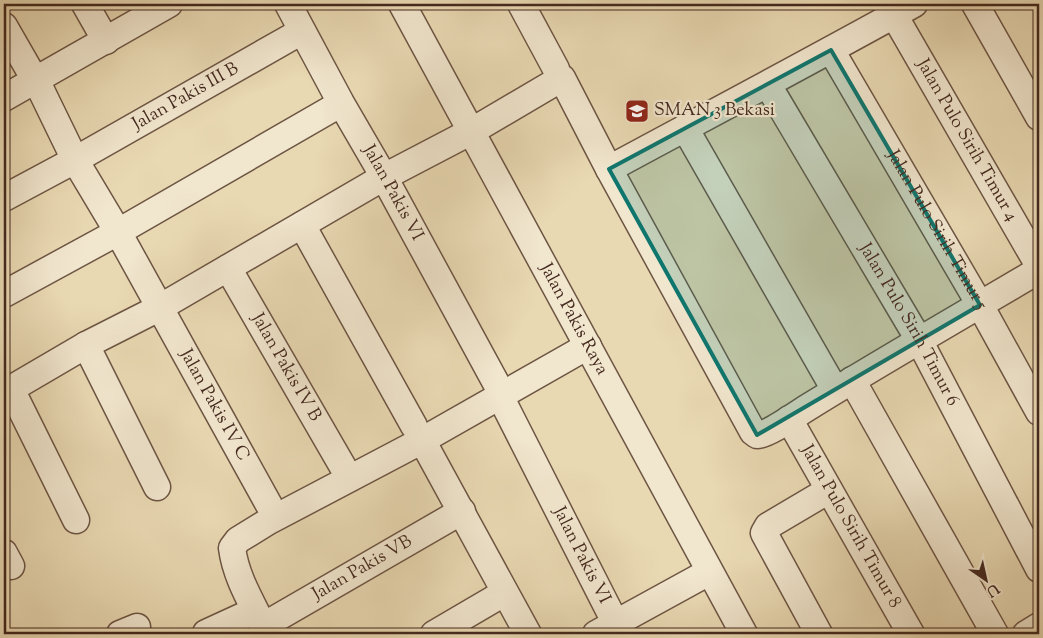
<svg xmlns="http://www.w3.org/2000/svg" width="1043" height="638" font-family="'Sorts Mill Goudy',serif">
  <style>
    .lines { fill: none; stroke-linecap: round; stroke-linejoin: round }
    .minor-casing { stroke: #6d5544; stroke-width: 29 }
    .minor { stroke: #f1e6ce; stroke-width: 26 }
    .marked { fill: #0f766e; fill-opacity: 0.2; stroke: #0f766e; stroke-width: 4; stroke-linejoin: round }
    .labels { text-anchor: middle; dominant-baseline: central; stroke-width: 4.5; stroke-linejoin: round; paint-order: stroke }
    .street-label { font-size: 18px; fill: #44291f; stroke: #f1e6ce }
    .poi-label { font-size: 18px; fill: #44291f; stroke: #f1e6ce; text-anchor: start }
  </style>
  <rect width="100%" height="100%" fill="#e9d9b3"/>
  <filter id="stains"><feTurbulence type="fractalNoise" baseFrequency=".004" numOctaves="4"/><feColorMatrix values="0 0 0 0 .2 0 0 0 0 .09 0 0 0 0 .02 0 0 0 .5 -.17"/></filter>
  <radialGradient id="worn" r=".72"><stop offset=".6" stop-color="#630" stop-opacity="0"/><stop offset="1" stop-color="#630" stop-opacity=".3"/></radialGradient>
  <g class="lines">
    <g class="minor-casing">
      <g id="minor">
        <polyline points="85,4 106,41"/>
        <path id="s1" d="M288 4 341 103 384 177 496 383"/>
        <path id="s2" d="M402 4 744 634"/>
        <polyline points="521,4 556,69"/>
        <polyline points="975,4 1039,117"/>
        <path id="s3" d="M894 15 1039 266"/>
        <polyline points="4,26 35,80"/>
        <path id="s4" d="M831 50 980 305 1039 412"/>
        <path id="s5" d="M768 85 919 340 1039 569"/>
        <path id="s6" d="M40 88 75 160 118 232 269 505"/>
        <polyline points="4,98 169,4"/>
        <polyline points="685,128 835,390"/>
        <path d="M609 169C711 114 813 60 914 4"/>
        <path id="s7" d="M4 198 75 160 295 35"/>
        <polyline points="302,225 414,426"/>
        <path id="s8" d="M228 268 343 467"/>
        <polyline points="4,294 118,232 333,108"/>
        <polyline points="86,345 157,487"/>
        <polyline points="852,380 995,634"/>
        <polyline points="11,389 76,520"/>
        <path d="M4 393 86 345 159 308 384 177 472 131 562 78 609 169 753 432 757 435C768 435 800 412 810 406 886 359 963 315 1039 270"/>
        <path id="s9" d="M500 396 621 634"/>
        <path id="s10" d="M789 419 911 634"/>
        <polyline points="428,451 528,634"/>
        <polyline points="4,553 11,566"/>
        <path id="s11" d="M263 626 462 511"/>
        <polyline points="206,633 254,611"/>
        <polyline points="120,634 137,627"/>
        <path d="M267 634C254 606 236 579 232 548L238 540 269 521 421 441 588 346"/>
        <polyline points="434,634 504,593"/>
        <polyline points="596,634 709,572"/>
        <polyline points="819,634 764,533 768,526 829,490"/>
        <polyline points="1026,634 1039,626"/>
      </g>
    </g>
    <use href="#minor" class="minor"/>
  </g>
  <path class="marked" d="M831 50 980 305 757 435 609 169Z"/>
  <defs>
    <g id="school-square" transform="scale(1.25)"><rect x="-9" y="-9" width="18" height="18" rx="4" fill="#8f2418" stroke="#f1e6ce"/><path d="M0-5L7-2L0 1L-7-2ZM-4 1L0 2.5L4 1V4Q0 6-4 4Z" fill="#fff"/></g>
  </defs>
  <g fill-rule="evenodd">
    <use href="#school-square" x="637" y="111"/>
  </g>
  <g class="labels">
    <g class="street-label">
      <text stroke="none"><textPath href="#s7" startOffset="208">Jalan Pakis III B</textPath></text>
      <text stroke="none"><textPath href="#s3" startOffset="145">Jalan Pulo Sirih Timur 4</textPath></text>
      <text stroke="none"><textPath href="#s1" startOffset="216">Jalan Pakis VI</textPath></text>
      <text stroke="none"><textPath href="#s4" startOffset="209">Jalan Pulo Sirih Timur 5</textPath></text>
      <text stroke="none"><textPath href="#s2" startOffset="359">Jalan Pakis Raya</textPath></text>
      <text stroke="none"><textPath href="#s5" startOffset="278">Jalan Pulo Sirih Timur 6</textPath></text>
      <text stroke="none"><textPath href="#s8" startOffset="115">Jalan Pakis IV B</textPath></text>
      <text stroke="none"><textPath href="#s6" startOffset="362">Jalan Pakis IV C</textPath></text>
      <text stroke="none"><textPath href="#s10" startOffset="124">Jalan Pulo Sirih Timur 8</textPath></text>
      <text stroke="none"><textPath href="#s9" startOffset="179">Jalan Pakis VI</textPath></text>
      <text stroke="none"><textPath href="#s11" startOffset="115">Jalan Pakis VB</textPath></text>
    </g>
    <g class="poi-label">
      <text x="654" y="111">SMAN 3 Bekasi</text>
    </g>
  </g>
  <rect width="1043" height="638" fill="none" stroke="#e9d9b3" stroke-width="20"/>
  <rect x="5" y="5" width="1033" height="628" fill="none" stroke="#44291f" stroke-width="2.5"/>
  <rect x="10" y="10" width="1023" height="618" fill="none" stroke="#44291f"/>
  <g transform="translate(986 580) rotate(146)" stroke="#f1e6ce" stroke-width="4" paint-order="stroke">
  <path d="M0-4L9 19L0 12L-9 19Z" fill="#44291f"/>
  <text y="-8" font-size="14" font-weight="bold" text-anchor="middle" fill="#44291f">U</text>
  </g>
  <rect width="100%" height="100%" filter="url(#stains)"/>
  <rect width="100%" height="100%" fill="url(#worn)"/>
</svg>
